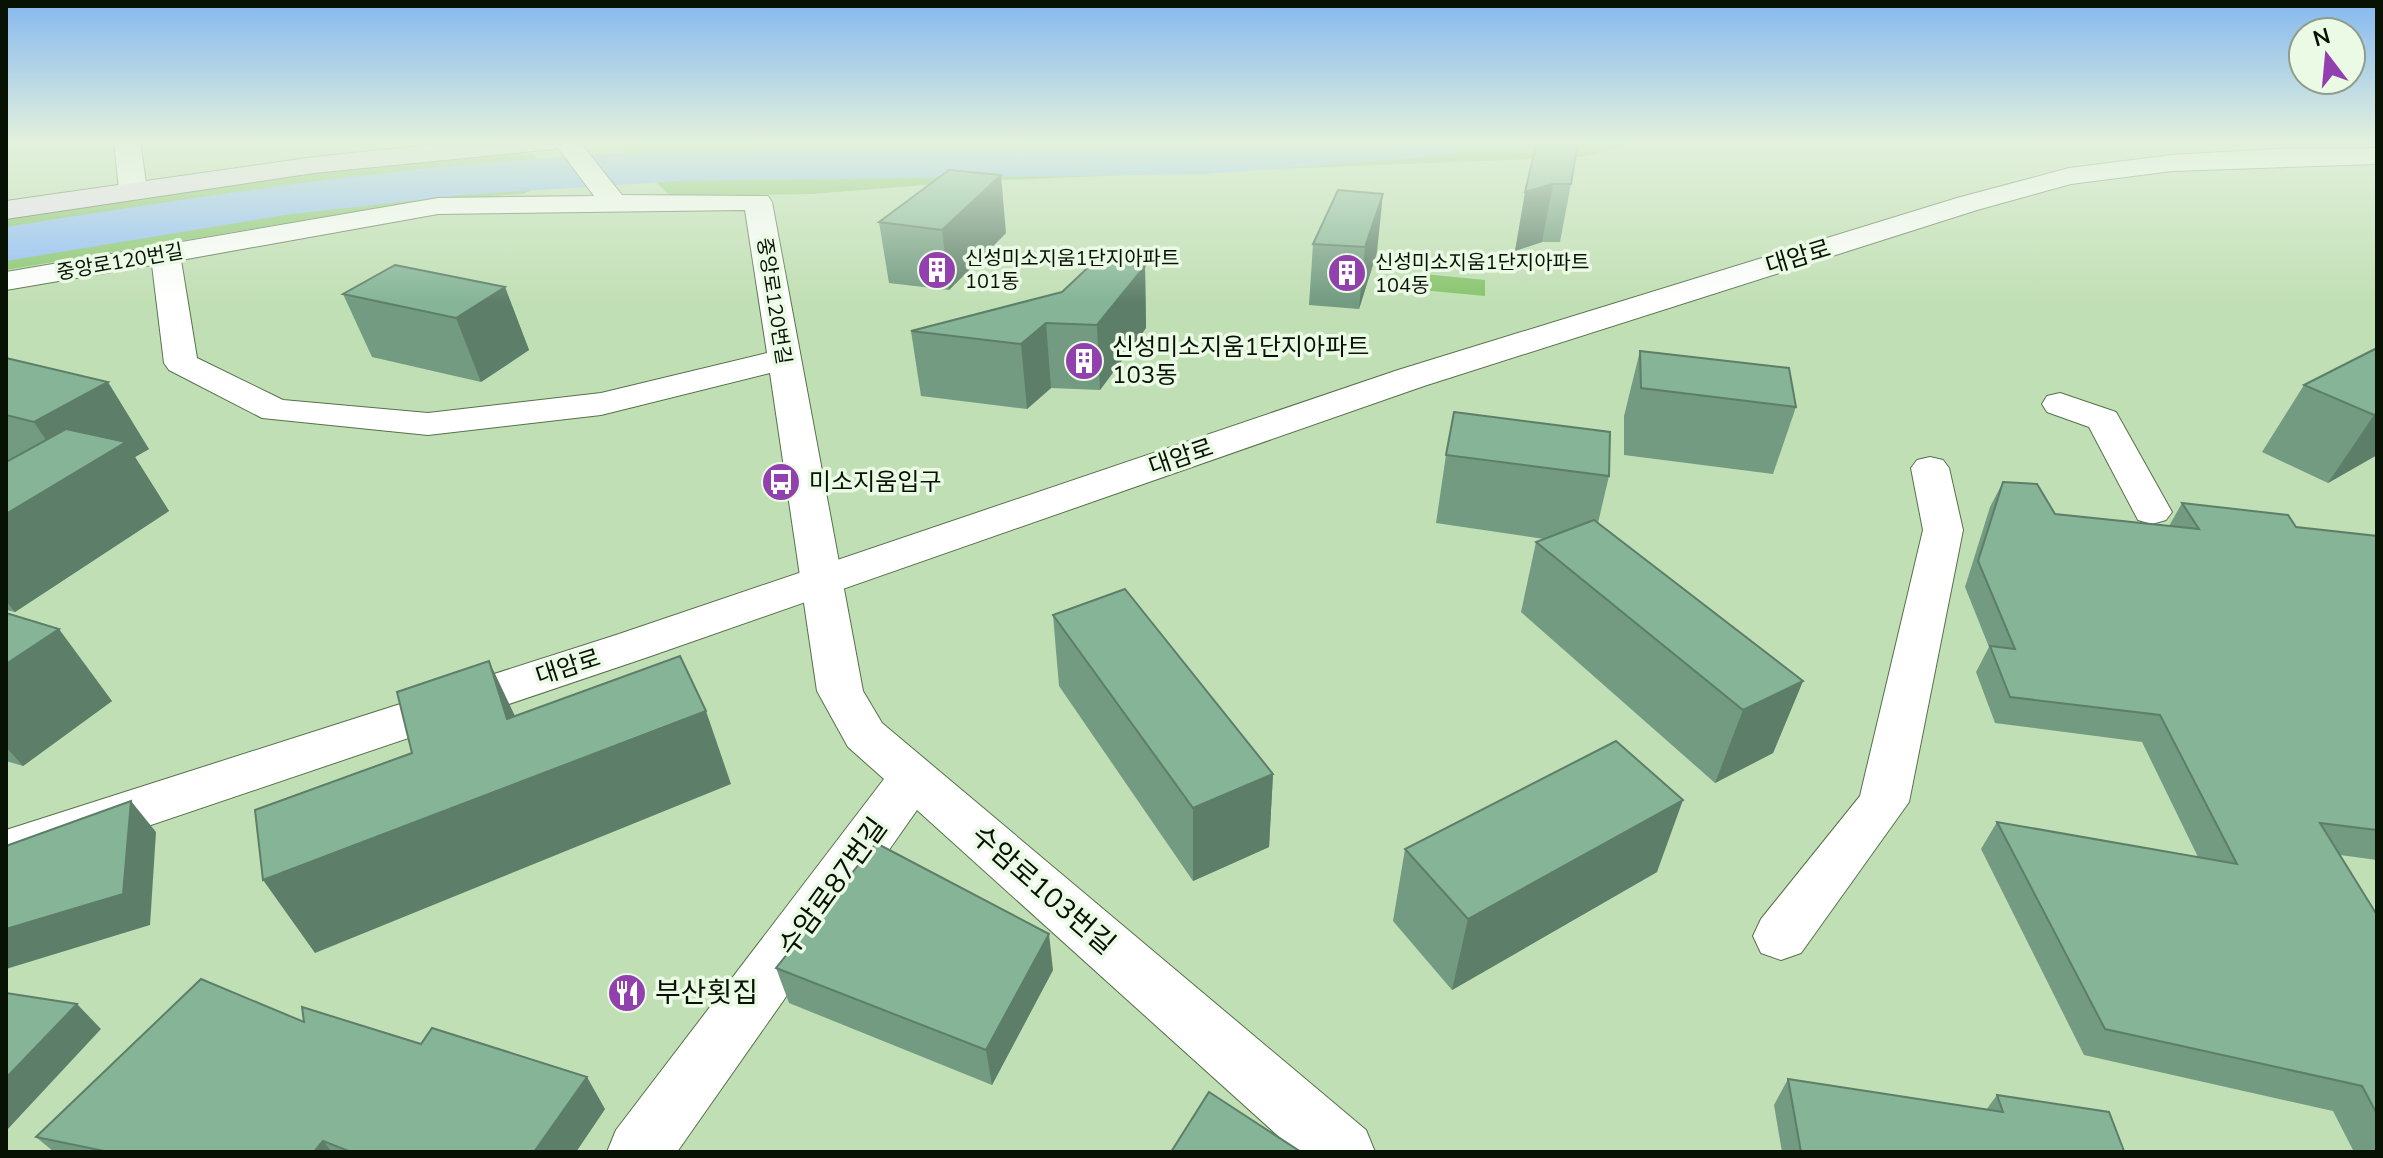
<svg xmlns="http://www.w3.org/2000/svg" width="2383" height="1158" font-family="'Nunito Sans','Noto Sans KR',sans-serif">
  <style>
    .green { fill: #87c46c }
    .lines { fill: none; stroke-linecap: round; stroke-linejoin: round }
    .river { fill: #91bdf9; fill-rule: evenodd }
    .minor-casing { stroke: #56714b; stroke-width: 2 }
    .tertiary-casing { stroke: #56714b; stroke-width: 2 }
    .secondary-casing { stroke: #56714b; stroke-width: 2 }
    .minor { fill: #fff; fill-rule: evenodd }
    .tertiary { fill: #fff; fill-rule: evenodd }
    .secondary { fill: #eee0f4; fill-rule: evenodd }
    .wall { fill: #729b81 }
    .shaded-wall { fill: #5d7e69 }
    .building { fill: #85b496; stroke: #5d7e69; stroke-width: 2 }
    .labels { text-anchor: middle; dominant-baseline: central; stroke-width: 7; stroke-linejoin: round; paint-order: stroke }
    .far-poi-label { font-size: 20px; fill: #071104; stroke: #ebfae5; text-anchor: start }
    .far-street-label { font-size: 20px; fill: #071104; stroke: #ebfae5 }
    .street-label { font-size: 24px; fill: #071104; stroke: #ebfae5 }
    .poi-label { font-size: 24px; fill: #071104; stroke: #ebfae5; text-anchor: start }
    .near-street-label { font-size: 28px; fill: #071104; stroke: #ebfae5 }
    .near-poi-label { font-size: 28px; fill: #071104; stroke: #ebfae5; text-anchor: start }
  </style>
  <rect width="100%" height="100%" fill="#c1dfb4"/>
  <g class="green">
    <polygon points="629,141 1647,141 1580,157 977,181 811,194 670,196 622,148"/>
    <polygon points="511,152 534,154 551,181 523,194 425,200 6,270 6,219 319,172"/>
    <polygon points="1414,273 1485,280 1485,296 1411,289"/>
  </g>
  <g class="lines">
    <path class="river" d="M1240 141H1466L1459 152 1441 156 1207 174 679 181 463 195 284 215 6 261V227C230 191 453 158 680 151 866 144 1054 155 1240 141Z"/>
    <g class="minor-casing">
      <g id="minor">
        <polygon points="114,141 140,141 147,190 143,196 123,196 119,190"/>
        <path d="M553 141H579L622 195 768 196 772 202 863 691 882 723 1366 1130 1375 1152H1296L917 810 677 1152H607L616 1130 884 779 848 747 817 691 770 373 601 415 428 435 262 418 169 370 164 363 152 265 6 290V272L438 198 594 196ZM745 210 767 353 601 393 428 413 283 400 197 358 181 260 438 214Z"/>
        <polygon points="2060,393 2116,412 2172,512 2166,520 2152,524 2138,520 2089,427 2047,412 2042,404 2047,396"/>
        <polygon points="1930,457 1943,460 1949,468 1963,530 1909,802 1801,953 1781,960 1761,953 1753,936 1761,919 1860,796 1923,530 1911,468 1917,460"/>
      </g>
    </g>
    <g class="tertiary-casing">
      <polygon id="tertiary" points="2296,148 2377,148 2377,164 2172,171 2071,184 1977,210 1424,386 648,657 6,874 6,830 616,635 1398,370 1957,198 2069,168 2172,155"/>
    </g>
    <g class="secondary-casing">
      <polygon id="secondary" points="470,141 567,141 554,149 314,173 6,219 6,201 314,157"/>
    </g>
    <use href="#minor" class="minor"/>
    <use href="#tertiary" class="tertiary"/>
    <use href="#secondary" class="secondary"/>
  </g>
  <g class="wall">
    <polygon points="1537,141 1571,184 1560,242 1542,242 1515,251"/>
    <polygon points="1338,190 1377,252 1359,309 1309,305 1313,244"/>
    <polygon points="879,222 1006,233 949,290 889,283"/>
    <polygon points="1145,266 1146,328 1100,390 1051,388 1027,409 921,396 911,331 1062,292"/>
    <polygon points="505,287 529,350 481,382 372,357 343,294"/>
    <polygon points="2377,348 2377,455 2328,483 2262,452 2304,385"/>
    <polygon points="1640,351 1796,407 1773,474 1624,455 1624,416"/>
    <polygon points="6,358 149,449 135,457 169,511 15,612 6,610"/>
    <polygon points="1446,455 1609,476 1598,523 1803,681 1773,753 1715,783 1521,612 1536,542 1544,539 1436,523"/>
    <polygon points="2003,482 2055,514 2169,526 2182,503 2296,527 2377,536 2377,860 2340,855 2377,915 2377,1152 2354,1152 2333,1111 2084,1055 1981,849 1997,822 2198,857 2142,742 1995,723 1976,672 1989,647 1965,587 1990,507"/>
    <polygon points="6,613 112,701 23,766 6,761"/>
    <polygon points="1053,615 1273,774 1269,847 1193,881 1059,686"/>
    <polygon points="1405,849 1657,872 1452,990 1393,921"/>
    <polygon points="776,968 1053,970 992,1085 789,1003"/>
    <polygon points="304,1022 605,1109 576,1152 54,1152 36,1137"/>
    <polygon points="1788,1079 1986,1110 1997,1095 2128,1152 1782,1152 1774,1105"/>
  </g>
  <g class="shaded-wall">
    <polygon points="1001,175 1006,233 949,290 942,230"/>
    <polygon points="1553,184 1542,242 1515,251 1525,192"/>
    <polygon points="1383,194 1377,252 1359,309 1365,247"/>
    <polygon points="1145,266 1146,328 1100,390 1097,325"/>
    <polygon points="505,287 529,350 481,382 456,318"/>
    <polygon points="1046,323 1051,388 1027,409 1021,344"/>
    <polygon points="108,382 149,449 135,457 169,511 15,612 6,601 6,514 70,476 34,422"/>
    <polygon points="2377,414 2377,455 2328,483 2374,415"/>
    <polygon points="59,629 112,701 23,766 6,747 6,664"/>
    <polygon points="489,661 523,733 706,711 731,784 315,953 263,880 507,719"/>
    <polygon points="1803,681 1773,753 1715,783 1743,710"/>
    <polygon points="1273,774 1269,847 1193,881 1193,808"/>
    <polygon points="1683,800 1657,872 1452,990 1468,919"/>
    <polygon points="131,801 156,832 150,925 6,969 6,929"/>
    <polygon points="1049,934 1053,970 992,1085 986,1050"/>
    <polygon points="77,1004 101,1029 6,1131 6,1078"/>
    <polygon points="587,1077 605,1109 576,1152 534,1152"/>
    <polygon points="323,1141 332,1152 314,1152"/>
  </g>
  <g class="building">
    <polygon points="1537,141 1578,141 1571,184 1553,184 1525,192"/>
    <polygon points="949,170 1001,175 942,230 879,222"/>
    <polygon points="1338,190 1383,194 1365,247 1313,244"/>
    <polygon points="1097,259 1145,266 1097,325 1046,323 1021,344 911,331 1062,292"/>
    <polygon points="395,265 505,287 456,318 343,294"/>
    <polygon points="2377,348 2377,414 2374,415 2304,385"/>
    <polygon points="1640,351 1789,368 1796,407 1641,388"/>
    <polygon points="6,358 108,382 34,422 6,415"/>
    <polygon points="1454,412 1610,432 1609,476 1446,455"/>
    <polygon points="66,429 126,442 6,514 6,462"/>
    <polygon points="2003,482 2037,484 2055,514 2199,529 2182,503 2288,515 2296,527 2377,536 2377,830 2320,823 2377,915 2377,1114 2362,1086 2105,1029 1997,822 2237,864 2160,715 2010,697 1990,646 2015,649 1978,561"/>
    <polygon points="1594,520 1803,681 1743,710 1536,542"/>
    <polygon points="1125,589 1273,774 1193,808 1053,615"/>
    <polygon points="6,613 59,629 6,664"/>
    <polygon points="680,656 706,711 263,880 255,810 412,753 397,692 489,661 507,719"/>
    <polygon points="1616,741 1683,800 1468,919 1405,849"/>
    <polygon points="131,801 123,894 6,929 6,846"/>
    <polygon points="876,843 1049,934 986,1050 776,968"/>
    <polygon points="201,979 304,1022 302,1007 421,1044 432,1028 587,1077 534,1152 351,1152 323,1141 314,1152 109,1152 36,1137"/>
    <polygon points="6,993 77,1004 6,1078"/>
    <polygon points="1788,1079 2003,1112 1997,1095 2109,1112 2124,1151 2128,1152 1801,1152"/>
    <polygon points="1209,1092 1301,1152 1171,1152"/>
  </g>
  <linearGradient id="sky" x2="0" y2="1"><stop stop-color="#85b8ef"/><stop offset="0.47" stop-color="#e3f1dd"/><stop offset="1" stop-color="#e3f1dd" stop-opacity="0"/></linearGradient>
  <rect width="2383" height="303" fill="url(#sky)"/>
  <defs>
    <g id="building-disc" transform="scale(2)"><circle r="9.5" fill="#9340af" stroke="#ebfae5"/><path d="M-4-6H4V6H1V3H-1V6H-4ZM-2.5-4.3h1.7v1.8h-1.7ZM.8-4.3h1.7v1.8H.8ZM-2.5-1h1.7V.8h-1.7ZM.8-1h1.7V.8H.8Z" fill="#fff"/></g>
    <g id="bus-disc" transform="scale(2)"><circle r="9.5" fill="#9340af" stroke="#ebfae5"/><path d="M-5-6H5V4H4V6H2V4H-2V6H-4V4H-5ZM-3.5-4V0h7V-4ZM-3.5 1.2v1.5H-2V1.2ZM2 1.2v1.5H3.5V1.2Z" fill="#fff"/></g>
    <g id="restaurant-disc" transform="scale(2)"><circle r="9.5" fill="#9340af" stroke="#ebfae5"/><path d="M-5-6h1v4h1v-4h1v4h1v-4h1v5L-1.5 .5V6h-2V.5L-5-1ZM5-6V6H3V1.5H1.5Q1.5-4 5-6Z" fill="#fff"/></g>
  </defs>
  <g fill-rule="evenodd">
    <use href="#building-disc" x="937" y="270"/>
    <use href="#building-disc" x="1347" y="273"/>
    <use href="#building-disc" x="1084" y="361"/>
    <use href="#bus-disc" x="781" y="482"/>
    <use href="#restaurant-disc" x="627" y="993"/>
  </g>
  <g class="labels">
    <g class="far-poi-label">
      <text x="965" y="258">신성미소지움1단지아파트<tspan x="965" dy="23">101동</tspan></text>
      <text x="1375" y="262">신성미소지움1단지아파트<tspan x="1375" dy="23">104동</tspan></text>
    </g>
    <g class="far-street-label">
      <text transform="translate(120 262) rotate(-10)">중앙로120번길</text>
      <text transform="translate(774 301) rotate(81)">중앙로120번길</text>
    </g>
    <g class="street-label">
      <text transform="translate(1798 257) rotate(-17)">대암로</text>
      <text transform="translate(1181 457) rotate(-19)">대암로</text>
      <text transform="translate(568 667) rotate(-18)">대암로</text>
    </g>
    <g class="poi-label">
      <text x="1112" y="347">신성미소지움1단지아파트<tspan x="1112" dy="28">103동</tspan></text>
      <text x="809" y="482">미소지움입구</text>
    </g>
    <g class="near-street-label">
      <text transform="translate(833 887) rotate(-54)">수암로87번길</text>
      <text transform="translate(1043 890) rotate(41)">수암로103번길</text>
    </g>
    <g class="near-poi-label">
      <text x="655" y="993">부산횟집</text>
    </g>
  </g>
  <rect width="2383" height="1158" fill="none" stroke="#071104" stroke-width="16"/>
  <g transform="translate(2327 56) rotate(344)"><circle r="38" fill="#ebfae5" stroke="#909d8b" stroke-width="2"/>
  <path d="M0-6L14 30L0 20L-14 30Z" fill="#9340af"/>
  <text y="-12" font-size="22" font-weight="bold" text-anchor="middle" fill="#071104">N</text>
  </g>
</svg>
